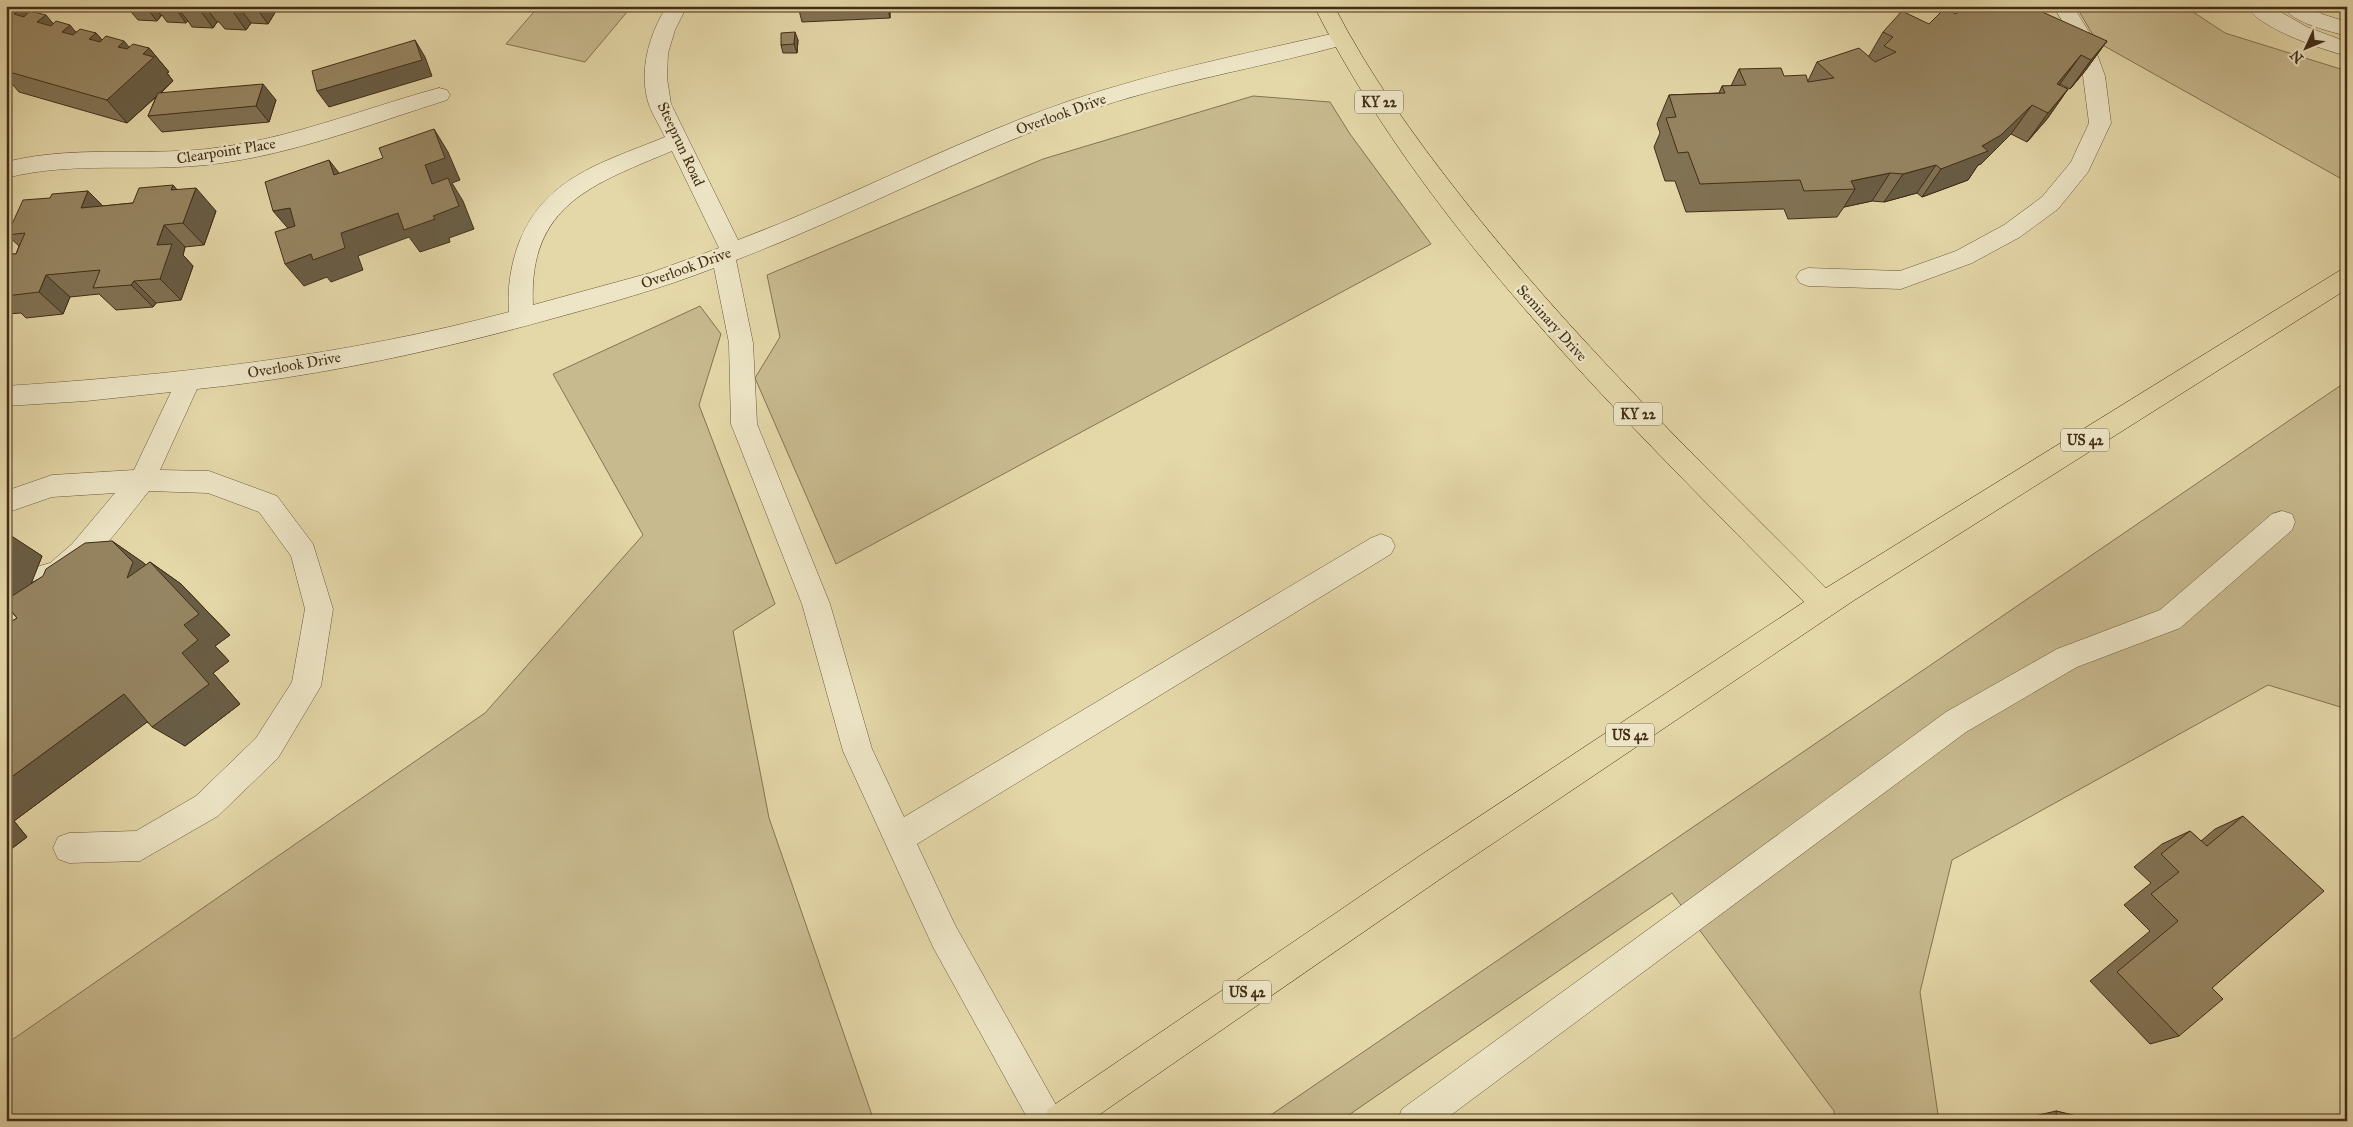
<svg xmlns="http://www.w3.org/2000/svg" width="2353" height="1127" font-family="'IM FELL Great Primer',serif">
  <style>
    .green { fill: #c8ba8f; stroke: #857452 }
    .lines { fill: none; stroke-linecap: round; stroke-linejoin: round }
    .minor-casing { stroke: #6a583a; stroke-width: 1 }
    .major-casing { stroke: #422d16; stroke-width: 1 }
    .minor { fill: #ede5c6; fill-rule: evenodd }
    .major { fill: #e4d7a8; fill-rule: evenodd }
    .wall { fill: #817254; stroke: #422d16 }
    .shaded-wall { fill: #695d45; stroke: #422d16 }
    .building { fill: #968562; stroke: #422d16 }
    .labels { text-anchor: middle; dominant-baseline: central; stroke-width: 5; stroke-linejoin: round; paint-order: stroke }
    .shield { fill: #ede5c6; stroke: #75644b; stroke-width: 1 }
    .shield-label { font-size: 14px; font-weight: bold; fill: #422d16 }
    .street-label { font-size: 15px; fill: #422d16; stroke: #ede5c6 }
  </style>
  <rect width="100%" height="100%" fill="#e4d7a8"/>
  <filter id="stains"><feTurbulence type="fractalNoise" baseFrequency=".004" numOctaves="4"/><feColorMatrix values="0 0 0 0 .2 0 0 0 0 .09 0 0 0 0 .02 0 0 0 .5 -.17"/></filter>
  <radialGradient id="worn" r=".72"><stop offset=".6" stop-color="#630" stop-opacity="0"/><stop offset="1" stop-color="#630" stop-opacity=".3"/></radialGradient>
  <g class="green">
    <polygon points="539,6 632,6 585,62 506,44"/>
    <polygon points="2076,6 2184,6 2225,33 2347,71 2347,182 2097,42"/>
    <polygon points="1253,96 1330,102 1350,134 1431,244 836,564 755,378 780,337 767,275 1043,159"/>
    <polygon points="700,306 721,334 699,405 775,604 733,631 769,818 874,1121 6,1121 6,1044 485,713 643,535 553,374"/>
    <polygon points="2347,381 2347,709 2268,685 1952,860 1920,992 1939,1121 1834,1121 1834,1111 1672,893 1340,1121 1262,1121"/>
  </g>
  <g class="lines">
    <g class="minor-casing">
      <g id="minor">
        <path d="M667 6H687L675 30 668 53 667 78 671 104 738 240C850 198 956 140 1069 101 1158 71 1249 53 1340 32L1347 34 1350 39 1347 44C1260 68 1170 82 1084 112 965 154 854 215 736 260L753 343 757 424 830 604 872 749 904 817 1371 538 1381 534 1391 538 1395 546 1391 554 917 844 955 925 1065 1121H1029L933 947 843 751 802 604 731 424 729 343 714 268C660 289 606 304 551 319 436 351 316 377 197 389L160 470 209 471 277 496 313 544 333 609 321 686 278 758 218 816 140 861 69 863 58 859 53 848 58 837 69 833 136 831 196 796 256 738 292 682 305 609 291 556 259 512 208 493 149 491C123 522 69 605 22 589L18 580 22 571 50 563 72 544 115 493 52 497 6 513V491L52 475 134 470 171 392 86 401 6 406V386C175 375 345 356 509 312 507 287 511 263 520 240 546 176 607 161 665 137 660 126 653 116 649 105 638 72 649 34 667 6ZM672 151 719 248 650 273 533 305C528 204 594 184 672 151Z"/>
        <polygon points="2053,6 2073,6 2089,32 2105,76 2111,123 2088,172 2058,209 2020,237 1972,263 1901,289 1808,286 1800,283 1796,277 1800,271 1808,268 1900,271 1956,251 2004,225 2042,197 2071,162 2089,123 2083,76 2069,32"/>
        <path d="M2246 6H2270L2307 27 2347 42V56C2321 49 2260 29 2246 6Z"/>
        <path d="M2308 6 2322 14 2347 22V36C2329 31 2293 23 2283 7Z"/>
        <path d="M439 88 447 90 450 95 447 100C368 125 289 156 206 165 139 172 72 161 6 178V162C73 145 140 156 207 149 287 140 362 109 439 88Z"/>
        <polygon points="2282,511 2292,514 2295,522 2292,530 2180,628 2077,667 1966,732 1443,1121 1397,1121 1402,1109 1946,712 2057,649 2160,610 2272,514"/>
      </g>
    </g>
    <g class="major-casing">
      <path id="major" d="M1314 6H1334C1369 74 1413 135 1460 195 1570 336 1700 461 1826 588L2339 271 2347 268V289L1853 601 1446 875 1090 1121H1043L1048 1109 1424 853 1804 602C1628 422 1429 234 1314 6Z"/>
    </g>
    <use href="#minor" class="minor"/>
    <use href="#major" class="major"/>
  </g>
  <g class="wall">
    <polygon points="6,6 76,32 96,33 102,40 129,47 149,48 169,72 167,73 173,81 161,93 276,100 269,122 162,132 148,116 156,97 127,123 19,92 13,85 6,83"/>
    <polygon points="126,6 279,6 268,24 251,23 246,30 225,29 219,22 217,22 213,28 192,27 188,21 186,23 167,22 162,15 157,21 138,20"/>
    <polygon points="798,6 890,6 890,18 802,22"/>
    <polygon points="1956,14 2107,41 2085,71 2070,89 2060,84 2059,86 2068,89 2047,119 2027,142 2011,134 1981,164 1978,165 1968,180 1922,197 1917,193 1884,202 1872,201 1844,207 1837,217 1788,219 1784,209 1686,212 1675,181 1665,181 1654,147 1660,133 1657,124 1669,95 1719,93 1722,86 1731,86 1739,69 1808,81 1817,62 1869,56 1883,32 1929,24"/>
    <polygon points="798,40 797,53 783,53 781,45"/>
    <polygon points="177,190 216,211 204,245 185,247 183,255 193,266 181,300 156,303 153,307 116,310 99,294 70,297 63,314 26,318 21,313 6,314 6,254 16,254 19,246 7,235 50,198 88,191 103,206 133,203"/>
    <polygon points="6,533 42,556 31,583 112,541 146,565 150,562 181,584 230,635 215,646 229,661 213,673 240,704 185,746 147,722 14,821 27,837 6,853 6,625 17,618 10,610 6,620"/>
    <polygon points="2243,816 2212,988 2179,1036 2150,1044 2090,981 2150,931 2124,905 2151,883 2134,867 2162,844 2190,831 2201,841 2215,829"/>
    <polygon points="2056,1111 2097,1121 2030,1121 2030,1117"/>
  </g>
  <g class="shaded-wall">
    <polygon points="145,6 154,6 161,15 157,21"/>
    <polygon points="174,6 176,6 188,21 186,23"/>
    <polygon points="197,6 205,6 217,22 213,28"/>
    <polygon points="229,6 238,6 251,23 246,30"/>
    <polygon points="255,6 279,6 268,24"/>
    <polygon points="887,6 890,6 890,18"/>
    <polygon points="22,8 43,31 14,14"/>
    <polygon points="46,15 66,39 37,22"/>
    <polygon points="70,25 90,49 62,32"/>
    <polygon points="795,32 798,40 797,53 794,44"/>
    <polygon points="96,33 116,57 89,39"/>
    <polygon points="415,40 425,57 432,76 329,107 317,91"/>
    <polygon points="124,41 144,65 118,47"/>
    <polygon points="2107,41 2085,71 2070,89 2091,60"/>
    <polygon points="149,48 169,72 167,73 173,81 127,123 107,100 143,54"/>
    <polygon points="2081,55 2060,84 2040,109 2057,84"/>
    <polygon points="263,84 276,100 269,122 256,106"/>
    <polygon points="2068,89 2047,119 2027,142 2048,113"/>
    <polygon points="2032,105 2011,134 1981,164 1978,165 1968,180 1922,197 1941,169 1982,146"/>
    <polygon points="434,129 448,152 460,180 452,183 463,201 474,229 449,238 450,242 420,252 409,237 358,256 363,270 331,282 327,277 304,286 285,264 311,254 341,233 398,213 433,216 432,184 425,165"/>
    <polygon points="329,160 346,182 334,175"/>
    <polygon points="1936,165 1917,193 1884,202 1903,174"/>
    <polygon points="1890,173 1872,201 1844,207 1855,189 1851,181"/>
    <polygon points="173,185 190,204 196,188 216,211 204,245 183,223 171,190"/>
    <polygon points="88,191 110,213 81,208"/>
    <polygon points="290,208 308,231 292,233 273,211"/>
    <polygon points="164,225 185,247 183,255 193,266 181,300 160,279 157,245"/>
    <polygon points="46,275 70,297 63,314 39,292"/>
    <polygon points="134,281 156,303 153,307 131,285"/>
    <polygon points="7,533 42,556 24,602 6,591"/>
    <polygon points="112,541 144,563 165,584 127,578"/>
    <polygon points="150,562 181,584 230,635 215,646 229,661 213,673 240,704 185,746 152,727 182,653 184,625"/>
    <polygon points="6,599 13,603 6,620"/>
    <polygon points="124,694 158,714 14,821 27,837 6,853 6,781"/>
  </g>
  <g class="building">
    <polygon points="6,6 17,6 22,8 14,14 24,17 30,11 46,15 37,22 51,26 56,21 70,25 62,32 73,35 80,29 96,33 89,39 100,42 106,36 124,41 118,47 127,49 133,44 149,48 143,54 154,57 107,100 6,71"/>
    <polygon points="1963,6 2029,6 2107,41 2091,60 2081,55 2057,84 2068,89 2048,113 2032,105 2001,135 1982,146 1988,151 1941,169 1936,165 1903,174 1890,173 1851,181 1855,189 1804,191 1800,180 1700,184 1688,152 1678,153 1666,118 1676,117 1669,95 1725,93 1722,86 1746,85 1739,69 1781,68 1784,76 1806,75 1808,82 1834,78 1817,62 1859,48 1875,62 1896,52 1884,46 1893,37 1883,32 1902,11 1929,24 1944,9 1956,14"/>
    <polygon points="795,32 794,44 781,45 781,33"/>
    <polygon points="415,40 422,60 317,91 312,71"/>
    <polygon points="263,84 256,106 148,116 158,93"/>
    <polygon points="434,129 445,158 425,165 432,184 448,178 459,206 433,216 435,219 404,230 398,213 341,233 345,248 313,260 311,254 285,264 275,232 295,226 290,208 273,211 265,182 329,160 334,175 383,158 379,148"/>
    <polygon points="173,185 171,190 196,188 183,223 164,225 157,245 172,244 160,279 134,281 131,285 93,288 100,270 46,275 39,292 6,296 6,254 16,254 25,233 7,235 23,200 50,198 52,194 88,191 81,208 133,203 139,188"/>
    <polygon points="112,541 133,562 127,578 150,562 199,614 184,625 198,640 182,653 209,684 152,727 124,694 6,781 6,625 17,618 6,604 6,600 43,576 46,569 85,543"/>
    <polygon points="2243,816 2324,891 2212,988 2223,999 2179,1036 2117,972 2178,921 2151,894 2179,872 2161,854 2190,831 2207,846"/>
    <polygon points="2056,1111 2097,1121 2057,1121"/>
  </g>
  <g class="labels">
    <g class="shield">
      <rect x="1355" y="90.5" width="48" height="23" rx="4"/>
      <rect x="1614" y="402.5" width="48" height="23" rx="4"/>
      <rect x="2061" y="428.5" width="48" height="23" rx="4"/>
      <rect x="1606" y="723.5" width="48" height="23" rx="4"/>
      <rect x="1223" y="980.5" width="48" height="23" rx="4"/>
    </g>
    <g class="shield-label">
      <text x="1379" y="102">KY 22</text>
      <text x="1638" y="414">KY 22</text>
      <text x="2085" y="440">US 42</text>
      <text x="1630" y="735">US 42</text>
      <text x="1247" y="992">US 42</text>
    </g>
    <g class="street-label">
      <text transform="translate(1061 114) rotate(-20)">Overlook Drive</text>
      <text transform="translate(681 144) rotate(65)">Steeprun Road</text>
      <text transform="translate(226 151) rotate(-9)">Clearpoint Place</text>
      <text transform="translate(686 268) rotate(-20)">Overlook Drive</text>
      <text transform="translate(1552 323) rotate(48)">Seminary Drive</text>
      <text transform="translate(294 365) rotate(-10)">Overlook Drive</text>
    </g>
  </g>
  <rect width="2353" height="1127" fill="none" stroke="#e4d7a8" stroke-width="25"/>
  <rect x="8" y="8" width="2338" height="1112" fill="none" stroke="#422d16" stroke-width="2.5"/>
  <rect x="12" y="12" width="2328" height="1102" fill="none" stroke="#422d16"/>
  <g transform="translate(2306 48) rotate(226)" stroke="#ede5c6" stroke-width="4" paint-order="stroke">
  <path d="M0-4L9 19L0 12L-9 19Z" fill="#422d16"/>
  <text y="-8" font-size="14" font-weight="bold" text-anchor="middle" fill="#422d16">N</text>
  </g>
  <rect width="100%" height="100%" filter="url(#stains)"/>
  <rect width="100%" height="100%" fill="url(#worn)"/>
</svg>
